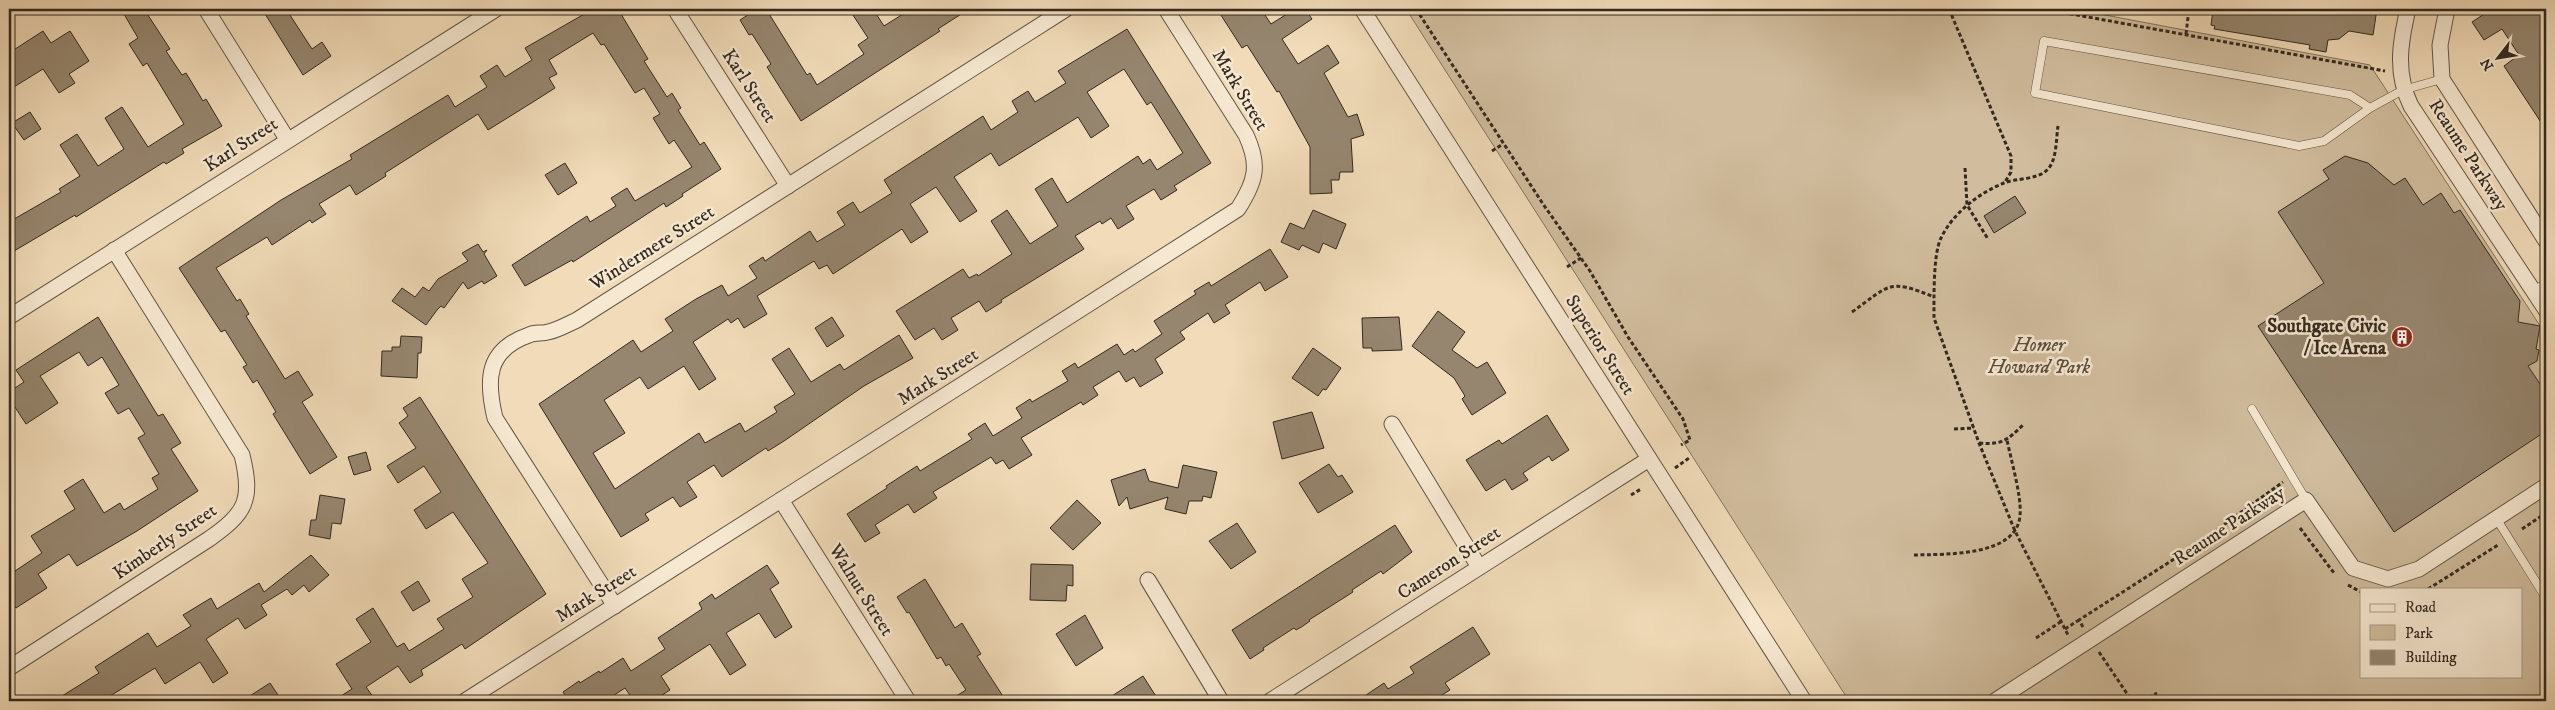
<svg xmlns="http://www.w3.org/2000/svg" width="2555" height="710" font-family="'IM FELL DW Pica',serif">
  <style>
    .green { fill: #d1bd9e; stroke: #82735f; fill-rule: evenodd }
    .building { fill: #96866f; stroke: #332920 }
    .lines { fill: none; stroke-linecap: round; stroke-linejoin: round }
    .lane-casing { stroke: #625646; stroke-width: 9 }
    .street-casing { stroke: #625646; stroke-width: 17 }
    .path { stroke: #332920; stroke-width: 3; stroke-dasharray: 4 2.5; stroke-linecap: butt }
    .lane { stroke: #f6e8d1; stroke-width: 8 }
    .street { stroke: #f6e8d1; stroke-width: 15 }
    .labels { text-anchor: middle; dominant-baseline: central; stroke-width: 5; stroke-linejoin: round; paint-order: stroke }
    .street-label { font-size: 19px; fill: #332920; stroke: #f6e8d1 }
    .poi-label { font-size: 19px; font-weight: bold; fill: #332920; stroke: #f6e8d1; text-anchor: end }
    .park-label { font-size: 19px; font-style: italic; fill: #5a4e40; stroke: #f6e8d1 }
  </style>
  <rect width="100%" height="100%" fill="#f1dbb8"/>
  <filter id="stains"><feTurbulence type="fractalNoise" baseFrequency=".004" numOctaves="4"/><feColorMatrix values="0 0 0 0 .2 0 0 0 0 .09 0 0 0 0 .02 0 0 0 .5 -.17"/></filter>
  <radialGradient id="worn" r=".72"><stop offset=".6" stop-color="#630" stop-opacity="0"/><stop offset="1" stop-color="#630" stop-opacity=".3"/></radialGradient>
  <path class="green" d="M1406 9H2073L2370 65 2546 335V701H1849ZM2361 589H2521V676H2361Z"/>
  <g class="building">
    <polygon points="121,9 144,9 170,49 166,51 182,75 186,73 203,101 206,99 222,126 182,149 184,153 166,164 164,162 76,217 75,215 9,254 9,222 61,192 59,189 80,176 60,145 77,134 98,166 124,149 105,118 122,107 148,147 184,124 147,63 143,66 129,44 138,38"/>
    <polygon points="262,9 286,9 312,49 322,42 331,56 303,75"/>
    <polygon points="593,9 618,9 648,59 644,61 667,97 672,93 681,108 678,110 700,145 704,142 721,169 682,194 683,196 666,207 664,203 573,262 572,260 525,286 512,265 587,216 590,222 616,206 611,198 627,188 635,201 692,167 674,140 669,144 653,118 660,114 644,88 635,93 604,44 601,45 593,33 549,60 557,74 549,78 555,88 533,102 488,130 478,114 385,173 386,176 356,195 350,185 319,204 326,214 312,223 310,220 272,245 267,237 216,268 237,301 240,299 249,314 246,316 285,379 298,371 313,395 302,402 337,457 310,474 273,414 276,412 257,380 253,383 243,367 247,365 225,330 221,332 179,268 281,200 352,159 350,155 448,95 455,107 487,87 480,76 497,65 505,77 532,60 525,48"/>
    <polygon points="757,9 766,9 807,75 810,73 817,85 864,54 858,45 868,38 849,9 873,9 884,26 911,9 969,9 938,29 940,31 801,121 767,67 771,64 752,34 749,35 740,20"/>
    <polygon points="1217,9 1261,9 1271,24 1295,9 1305,9 1312,19 1282,39 1298,64 1328,45 1339,63 1324,73 1348,117 1357,114 1364,135 1351,139 1353,172 1340,172 1339,180 1331,180 1332,193 1310,194 1310,147 1279,91 1277,92 1247,45 1242,48"/>
    <polygon points="2217,9 2377,9 2373,35 2349,31 2339,39 2328,40 2326,52 2309,49 2310,45 2214,29 2215,26 2211,25 2213,10"/>
    <polygon points="2492,9 2546,9 2546,130 2504,66 2519,55 2502,29 2484,40 2472,22"/>
    <polygon points="1127,29 1211,163 1174,186 1177,190 1161,200 1154,189 1126,206 1134,219 1118,229 1111,218 1102,224 1100,221 1075,236 1084,249 1001,300 1002,302 986,312 979,301 951,318 958,330 942,340 934,328 915,340 896,311 963,269 969,278 977,274 978,276 1012,254 991,221 1007,210 1030,244 1058,226 1035,189 1052,178 1067,203 1138,156 1143,164 1150,159 1157,170 1183,153 1151,102 1147,105 1124,69 1087,92 1109,126 1091,138 1078,117 999,166 991,153 954,177 977,211 960,222 936,187 910,204 928,232 911,243 902,229 833,274 827,265 819,269 814,261 757,296 767,314 744,328 738,318 731,323 728,319 693,342 716,379 699,390 684,366 648,389 640,377 604,400 625,433 593,453 615,489 699,433 705,443 740,423 745,432 777,412 774,407 795,394 772,359 789,348 811,382 840,364 844,370 899,335 913,358 864,386 784,441 768,451 766,448 722,477 714,465 687,482 697,497 680,507 673,497 645,514 649,520 621,537 539,404 633,340 641,352 673,331 665,319 696,299 722,285 728,296 757,278 749,266 763,257 765,261 810,231 817,242 845,225 837,212 853,202 860,213 892,193 884,180 983,116 991,130 1018,112 1012,101 1028,91 1035,102 1066,83 1058,71"/>
    <polygon points="43,31 51,43 70,31 89,61 69,74 75,83 59,93 43,69 9,90 9,53"/>
    <polygon points="30,112 41,129 24,140 12,123"/>
    <polygon points="2345,156 2368,163 2394,185 2405,178 2423,205 2441,193 2454,213 2460,210 2520,301 2518,322 2540,326 2536,349 2539,350 2537,361 2528,366 2546,393 2546,431 2394,532 2258,326 2324,283 2278,212 2329,179 2323,170"/>
    <polygon points="565,163 577,183 558,195 545,175"/>
    <polygon points="2015,196 2026,213 1994,233 1984,216"/>
    <polygon points="1313,210 1346,224 1336,249 1323,243 1319,253 1302,245 1299,250 1281,242 1290,223 1304,229"/>
    <polygon points="478,244 483,252 487,250 484,254 497,276 484,284 482,281 468,289 463,282 444,308 441,306 437,310 426,325 392,301 402,288 415,297 423,287 429,291 438,279 468,261 462,253"/>
    <polygon points="1270,249 1288,277 1265,291 1260,282 1225,305 1230,313 1214,323 1208,313 1180,332 1185,339 1155,359 1163,373 1140,387 1134,377 1126,382 1119,371 1093,387 1098,395 1083,405 1081,402 1021,438 1032,455 1009,469 1003,460 996,464 991,457 933,492 937,498 914,513 908,504 875,525 880,533 865,542 847,514 887,488 886,486 917,466 920,471 972,439 968,434 985,423 993,436 1022,418 1016,408 1030,399 1032,402 1068,381 1062,371 1075,363 1078,368 1117,344 1124,355 1133,349 1135,352 1162,334 1154,321 1196,294 1194,291 1209,282 1211,286"/>
    <polygon points="1438,311 1465,332 1452,350 1477,368 1487,362 1506,393 1472,415 1462,399 1465,396 1454,378 1412,346"/>
    <polygon points="98,317 158,416 163,414 181,443 171,449 198,491 137,531 77,566 69,554 38,574 47,588 16,608 9,597 9,575 42,553 31,536 75,509 64,491 83,479 104,513 120,503 124,510 158,489 152,478 159,474 138,438 145,434 129,408 118,414 105,393 119,385 102,357 88,366 79,352 40,376 58,403 26,424 9,398 9,392 24,382 16,370"/>
    <polygon points="832,317 844,336 827,347 815,328"/>
    <polygon points="1399,317 1402,350 1372,351 1372,348 1363,348 1362,318"/>
    <polygon points="401,336 422,337 421,353 418,353 417,378 381,376 382,351 392,351 392,347 400,347"/>
    <polygon points="1313,348 1341,368 1326,390 1323,389 1318,396 1292,378"/>
    <polygon points="420,397 546,594 465,649 462,644 434,662 421,670 423,675 410,683 398,666 366,687 376,701 333,701 352,689 336,664 371,642 356,619 373,608 397,647 404,643 409,651 444,629 437,619 473,597 462,579 488,563 453,512 426,529 414,510 441,492 424,466 398,483 387,466 416,448 399,423 408,416 403,408"/>
    <polygon points="1312,412 1324,448 1282,459 1273,422"/>
    <polygon points="1547,415 1569,450 1552,461 1549,456 1523,473 1528,480 1512,490 1505,479 1486,491 1466,460 1499,440 1502,444"/>
    <polygon points="366,452 371,470 354,475 348,457"/>
    <polygon points="1329,464 1338,477 1342,475 1353,492 1318,513 1299,483"/>
    <polygon points="1183,465 1217,472 1211,498 1203,496 1202,501 1189,501 1186,514 1165,509 1168,497 1130,509 1127,497 1119,506 1111,480 1145,469 1149,481 1178,488"/>
    <polygon points="320,495 345,499 341,524 332,523 330,539 309,535 311,520 316,520"/>
    <polygon points="1077,500 1101,523 1073,550 1050,528"/>
    <polygon points="1237,523 1256,552 1231,569 1209,541"/>
    <polygon points="1395,525 1412,552 1383,574 1381,571 1352,590 1353,592 1309,620 1310,621 1303,626 1296,630 1294,628 1263,648 1264,650 1250,659 1232,630"/>
    <polygon points="311,555 329,575 309,592 304,585 292,595 287,589 261,605 267,615 245,629 238,618 206,639 228,673 213,683 200,662 165,684 155,668 102,701 54,701 99,673 95,667 148,633 157,647 191,626 183,615 211,598 217,609 259,583 264,592"/>
    <polygon points="1031,564 1073,565 1073,586 1067,585 1066,601 1030,600"/>
    <polygon points="767,565 779,583 770,589 792,627 775,638 759,613 726,633 746,665 730,675 710,644 661,676 670,690 653,701 634,701 625,688 605,701 569,701 563,692 579,681 580,683 599,671 600,673 623,658 631,671 665,649 658,638 702,609 699,603 712,594 715,599"/>
    <polygon points="925,579 955,628 962,623 981,654 977,656 1006,701 948,701 966,690 949,664 946,666 941,657 937,659 909,612 907,613 897,597"/>
    <polygon points="418,581 430,601 413,611 401,592"/>
    <polygon points="1085,615 1103,648 1076,666 1056,634"/>
    <polygon points="1473,627 1490,654 1445,683 1450,690 1432,701 1357,701 1384,683 1388,689 1414,673 1410,667"/>
    <polygon points="1143,676 1159,701 1104,701"/>
    <polygon points="270,683 282,701 242,701"/>
  </g>
  <g class="lines">
    <g class="lane-casing">
      <g id="lane">
        <polyline points="2370,108 2324,141 2299,146 2035,93 2044,41 2350,95 2370,108 2403,90 2442,79"/>
        <polyline points="2534,291 2546,283"/>
        <polyline points="2252,409 2306,500"/>
        <polyline points="2496,518 2546,598"/>
      </g>
    </g>
    <g class="street-casing">
      <g id="street">
        <polyline points="206,9 287,139"/>
        <polyline points="675,9 788,186"/>
        <polyline points="1362,9 1804,701"/>
        <path d="M2408 9C2400 43 2395 73 2411 106L2546 310"/>
        <polyline points="2447,9 2440,45 2442,79 2546,241"/>
        <polyline points="9,317 496,9"/>
        <polyline points="1392,424 1479,567"/>
        <polyline points="781,500 908,701"/>
        <polyline points="1148,580 1221,701"/>
        <path d="M615 606 495 418C486 380 486 350 529 335 535 332 542 334 548 332 558 330 568 324 577 320L1066 9"/>
        <path d="M9 668 209 539C246 513 253 500 242 455L114 250"/>
        <path d="M465 701 1238 209C1256 181 1260 165 1246 135L1166 9"/>
        <polyline points="1270,701 1649,459"/>
        <polyline points="1995,701 2306,500 2353,568 2388,579 2419,569 2546,486"/>
      </g>
    </g>
    <g class="path">
      <polyline points="1416,9 1543,204 1590,271 1628,337 1683,419 1690,440 1681,445"/>
      <polyline points="1949,9 2011,156 2011,172 2005,182"/>
      <polyline points="2044,9 2385,71"/>
      <polyline points="2186,34 2189,9"/>
      <path d="M2058 126C2056 139 2057 161 2047 170 2037 180 2016 178 2004 183 1979 193 1953 213 1941 238 1933 254 1934 299 1934 318L1979 443 2015 531 2068 635"/>
      <polyline points="1492,151 1503,144"/>
      <polyline points="1965,168 1967,205 1988,239"/>
      <polyline points="1567,267 1581,258"/>
      <path d="M1852 312C1890 285 1888 278 1934 297"/>
      <polyline points="1954,429 1974,428"/>
      <path d="M1979 443C2003 445 2007 440 2023 425"/>
      <polyline points="1675,468 1689,458"/>
      <polyline points="1631,495 1641,489"/>
      <polyline points="2300,528 2334,573"/>
      <polyline points="2522,529 2546,513"/>
      <path d="M1914 555C1945 554 2016 557 2020 516 2022 497 2011 460 2007 440"/>
      <polyline points="2348,585 2361,592"/>
      <polyline points="2428,589 2498,545"/>
      <polyline points="2083,627 2079,620 2193,547 2283,482"/>
      <polyline points="2065,629 2079,620"/>
      <polyline points="2036,638 2062,621"/>
      <polyline points="2099,652 2132,701"/>
      <polyline points="2143,701 2157,693"/>
    </g>
    <use href="#lane" class="lane"/>
    <use href="#street" class="street"/>
  </g>
  <defs>
    <g id="building-disc" transform="scale(1.125)"><circle r="9.5" fill="#8f2418" stroke="#f6e8d1"/><path d="M-4-6H4V6H1V3H-1V6H-4ZM-2.5-4.3h1.7v1.8h-1.7ZM.8-4.3h1.7v1.8H.8ZM-2.5-1h1.7V.8h-1.7ZM.8-1h1.7V.8H.8Z" fill="#fff"/></g>
  </defs>
  <g fill-rule="evenodd">
    <use href="#building-disc" x="2402" y="337"/>
  </g>
  <g class="labels">
    <g class="street-label">
      <text transform="translate(749 86) rotate(57)">Karl Street</text>
      <text transform="translate(1240 90) rotate(59)">Mark Street</text>
      <text transform="translate(241 145) rotate(-33)">Karl Street</text>
      <text transform="translate(2468 155) rotate(57)">Reaume Parkway</text>
      <text transform="translate(652 248) rotate(-32)">Windermere Street</text>
      <text transform="translate(1600 345) rotate(58)">Superior Street</text>
      <text transform="translate(938 377) rotate(-32)">Mark Street</text>
      <text transform="translate(2229 526) rotate(-33)">Reaume Parkway</text>
      <text transform="translate(165 542) rotate(-34)">Kimberly Street</text>
      <text transform="translate(1449 563) rotate(-33)">Cameron Street</text>
      <text transform="translate(861 590) rotate(58)">Walnut Street</text>
      <text transform="translate(596 594) rotate(-32)">Mark Street</text>
    </g>
    <g class="poi-label">
      <text x="2386" y="326">Southgate Civic<tspan x="2386" dy="22">/ Ice Arena</tspan></text>
    </g>
    <g class="park-label">
      <text x="2039" y="345">Homer<tspan x="2039" dy="22">Howard Park</tspan></text>
    </g>
  </g>
  <rect width="2555" height="710" fill="none" stroke="#f1dbb8" stroke-width="30"/>
  <rect x="10" y="10" width="2535" height="690" fill="none" stroke="#332920" stroke-width="2.5"/>
  <rect x="15" y="15" width="2525" height="680" fill="none" stroke="#332920"/>
  <rect x="2360" y="588" width="162" height="90" fill="#f6e8d1" stroke="#a89c8a"/>
  <rect x="2370" y="604" width="25" height="8" fill="#f6e8d1" stroke="#a89c8a"/>
  <text x="2405" y="612" font-size="15" fill="#332920">Road</text>
  <rect x="2370" y="625" width="25" height="15" fill="#d1bd9e" stroke="#a89c8a"/>
  <text x="2405" y="638" font-size="15" fill="#332920">Park</text>
  <rect x="2370" y="650" width="25" height="15" fill="#96866f" stroke="#a89c8a"/>
  <text x="2405" y="662" font-size="15" fill="#332920">Building</text>
  <g transform="translate(2498 58) rotate(239)" stroke="#f6e8d1" stroke-width="4" paint-order="stroke">
  <path d="M0-4L9 19L0 12L-9 19Z" fill="#332920"/>
  <text y="-8" font-size="14" font-weight="bold" text-anchor="middle" fill="#332920">N</text>
  </g>
  <rect width="100%" height="100%" filter="url(#stains)"/>
  <rect width="100%" height="100%" fill="url(#worn)"/>
</svg>
